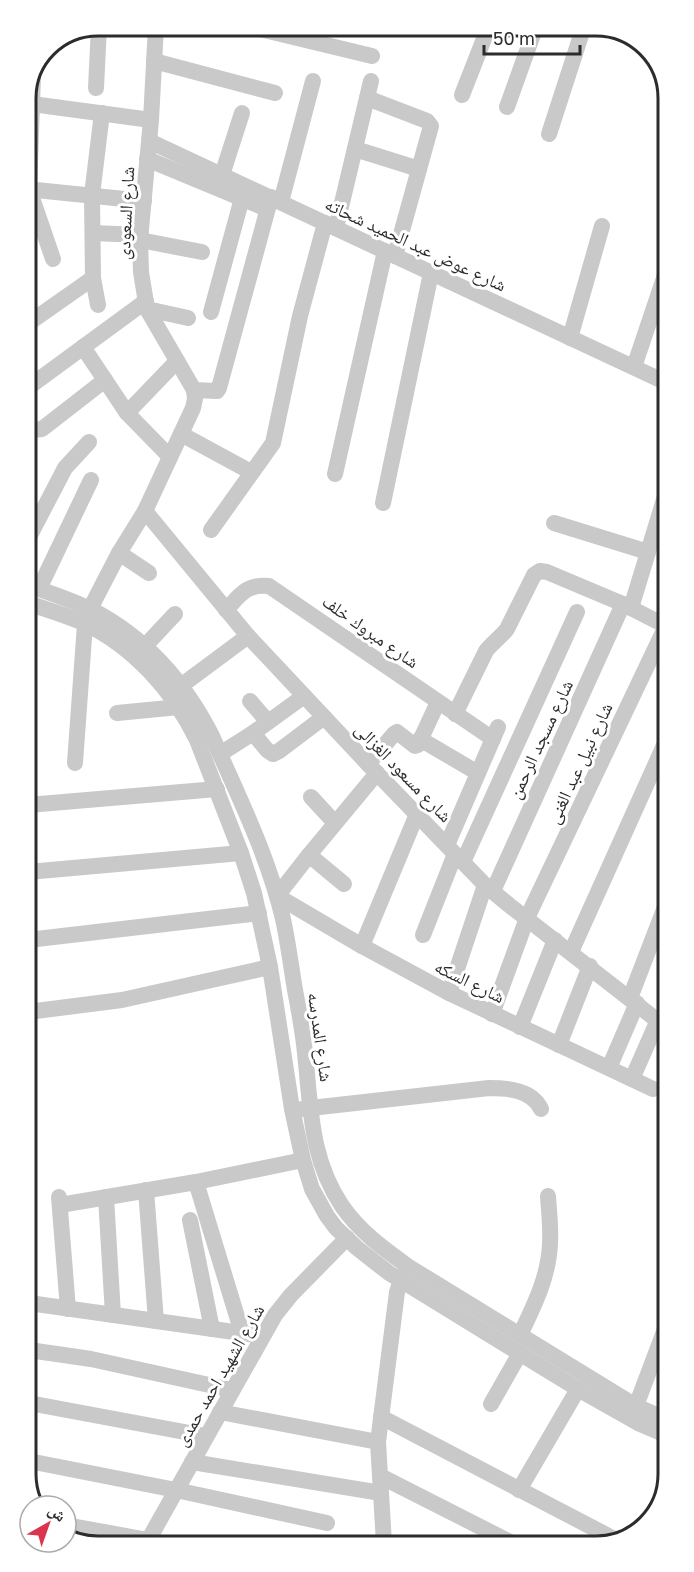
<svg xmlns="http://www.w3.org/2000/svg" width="694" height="1572" font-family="'Golos Text','Noto Naskh Arabic',sans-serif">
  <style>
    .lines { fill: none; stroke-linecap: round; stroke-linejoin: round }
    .minor { stroke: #c9c9c9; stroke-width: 16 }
    .labels { text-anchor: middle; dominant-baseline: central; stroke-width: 6; stroke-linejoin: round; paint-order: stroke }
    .street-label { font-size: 18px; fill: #2c2c2c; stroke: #fff }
    .rim { fill: none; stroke: #2c2c2c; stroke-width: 3 }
  </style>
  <rect width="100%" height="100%" fill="#fff"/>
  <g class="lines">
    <g class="minor">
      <polyline points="248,26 372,56"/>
      <polyline points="154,61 275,93"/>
      <polyline points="33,77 29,189 53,259"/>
      <polyline points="96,88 99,26"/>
      <polyline points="462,95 489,26"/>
      <polyline points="367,98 427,121 431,126 395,256"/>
      <polyline points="32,104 151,120"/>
      <polyline points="507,107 536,26"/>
      <polyline points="549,134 584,26"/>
      <polyline points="149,141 665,382"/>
      <polyline points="355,149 419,169"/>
      <polyline points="147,159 267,209"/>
      <polyline points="222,175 242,113"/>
      <polyline points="26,189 144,201"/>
      <polyline points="281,202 313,81"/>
      <polyline points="336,228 371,81"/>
      <polyline points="93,233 141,235"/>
      <polyline points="140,240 202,252"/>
      <polyline points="98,305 93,278 92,195 102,113"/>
      <polyline points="147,309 188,318"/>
      <polyline points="211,312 242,198"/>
      <polyline points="26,325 93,278"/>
      <polyline points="570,338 602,226"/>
      <polyline points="83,347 127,413 170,457"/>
      <polyline points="634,367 665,275"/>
      <polyline points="26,389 146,301"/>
      <polyline points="194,390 217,391 219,388 271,197"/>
      <polyline points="127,413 177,361"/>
      <polyline points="27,427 33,430 42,429 105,380"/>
      <polyline points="181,434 251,472"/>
      <polyline points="335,474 385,251"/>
      <polyline points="383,503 431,273"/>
      <polyline points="145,511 248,636 368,764 455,854 485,885 509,905 667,1028"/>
      <polyline points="554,523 648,552"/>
      <polyline points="211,530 273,443 300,316 325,223"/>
      <polyline points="27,541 65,468 89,442"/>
      <polyline points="119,553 149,573"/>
      <path d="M27 585C48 592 72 600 92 610 146 638 185 683 212 736 238 796 268 855 283 919 288 942 291 966 295 990 299 1011 303 1032 305 1053 311 1109 310 1158 342 1206 360 1232 384 1249 409 1267L636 1406 668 1420"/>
      <polyline points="39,589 91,480"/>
      <path d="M27 603C46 609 65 615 84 623 134 647 173 691 197 740L241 853 254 893 270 967 292 1109 303 1160 312 1189 327 1216 336 1228 357 1248 389 1273 578 1389 640 1424 668 1436"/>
      <polyline points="631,608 666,493"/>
      <path d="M226 610C241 594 246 584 269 586L493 739"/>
      <polyline points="145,646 175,614"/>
      <polyline points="182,685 248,636"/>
      <polyline points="250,701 268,722"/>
      <polyline points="117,713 179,707"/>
      <path d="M455 714 486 651C492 643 501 637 507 629L534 575 540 571 547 572 623 604 666 626"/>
      <polyline points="253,733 267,750 273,754 279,751 324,717"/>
      <polyline points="420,739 478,773"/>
      <polyline points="220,754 253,733 304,696"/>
      <polyline points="75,763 85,624 90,609 119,553 145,511 193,408 195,399 194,390 147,309 141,272 140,240 151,120 156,26"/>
      <polyline points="368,764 394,734 397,732 415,746 418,745 438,702"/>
      <polyline points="377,773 309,855 277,896 362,946 449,993 653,1089"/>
      <polyline points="311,797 335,823"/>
      <polyline points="28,805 217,789"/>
      <polyline points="447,845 498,727"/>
      <polyline points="309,855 344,884"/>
      <polyline points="463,862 577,612"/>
      <polyline points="28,872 241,853"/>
      <polyline points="493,891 623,604"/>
      <polyline points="423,935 455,854"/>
      <polyline points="28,940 259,913"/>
      <polyline points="362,946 417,814"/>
      <polyline points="571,952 666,741"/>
      <polyline points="449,993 485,885"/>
      <polyline points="630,998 667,902"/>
      <polyline points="28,1012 122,1000 270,967"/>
      <polyline points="492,1014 527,918 666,626"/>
      <polyline points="520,1027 555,940"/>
      <polyline points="559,1045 590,966"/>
      <polyline points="609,1068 637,1003"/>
      <polyline points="632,1079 658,1020"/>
      <path d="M302 1109 489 1088C508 1088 532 1090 541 1109"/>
      <polyline points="196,1182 242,1333"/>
      <polyline points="146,1190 156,1321"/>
      <polyline points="59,1197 68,1309"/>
      <polyline points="106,1197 113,1315"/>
      <polyline points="60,1205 196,1182 303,1160"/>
      <polyline points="190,1220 212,1329"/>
      <polyline points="29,1303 262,1336"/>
      <path d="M520 1335C534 1306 549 1276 550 1243 551 1227 549 1212 548 1196"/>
      <polyline points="29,1350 91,1359 232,1390"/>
      <polyline points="29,1403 206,1436"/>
      <polyline points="491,1404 520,1353"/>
      <polyline points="636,1406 668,1321"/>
      <polyline points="220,1412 378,1442"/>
      <polyline points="381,1417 620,1542"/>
      <polyline points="29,1461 176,1490 327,1523"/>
      <polyline points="192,1462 381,1493"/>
      <polyline points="380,1476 512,1543"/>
      <polyline points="519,1490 578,1389"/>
      <polyline points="66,1525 148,1540"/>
      <polyline points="384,1544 378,1442 397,1292 401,1280 406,1272"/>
      <polyline points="145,1546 275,1315 291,1295 347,1238"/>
    </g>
  </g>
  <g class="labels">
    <g class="street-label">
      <text transform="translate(125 213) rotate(-87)">شارع السعودى</text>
      <text transform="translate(416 244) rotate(25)">شارع عوض عبد الحميد شحاته</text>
      <text transform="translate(371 631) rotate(35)">شارع مبروك خلف</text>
      <text transform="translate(540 739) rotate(-65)">شارع مسجد الرحمن</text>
      <text transform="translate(579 763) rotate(-65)">شارع نبيل عبد الغنى</text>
      <text transform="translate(404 772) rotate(46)">شارع مسعود الغزالى</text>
      <text transform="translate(470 981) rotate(26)">شارع السكه</text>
      <text transform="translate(321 1037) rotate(82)">شارع المدرسه</text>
      <text transform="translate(219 1375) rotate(-60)">شارع الشهيد احمد حمدى</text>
    </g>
  </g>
  <path d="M0 0H694V1572H0ZM98 36H596A62 62 0 0 1 658 98V1474A62 62 0 0 1 596 1536H98A62 62 0 0 1 36 1474V98A62 62 0 0 1 98 36Z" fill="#fff" fill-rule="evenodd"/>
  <path class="rim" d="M98 36H596A62 62 0 0 1 658 98V1474A62 62 0 0 1 596 1536H98A62 62 0 0 1 36 1474V98A62 62 0 0 1 98 36Z"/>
  <g transform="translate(48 1524) rotate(40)"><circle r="28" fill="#ffffff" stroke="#ababab" stroke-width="1.5"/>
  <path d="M0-4.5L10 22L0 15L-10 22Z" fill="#dc344e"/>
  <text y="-9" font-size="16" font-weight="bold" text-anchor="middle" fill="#2c2c2c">ش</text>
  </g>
  <path d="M484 45v9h96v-9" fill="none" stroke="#2c2c2c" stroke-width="3"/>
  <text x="493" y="45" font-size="18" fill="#2c2c2c" stroke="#ffffff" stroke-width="4.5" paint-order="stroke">50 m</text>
</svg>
